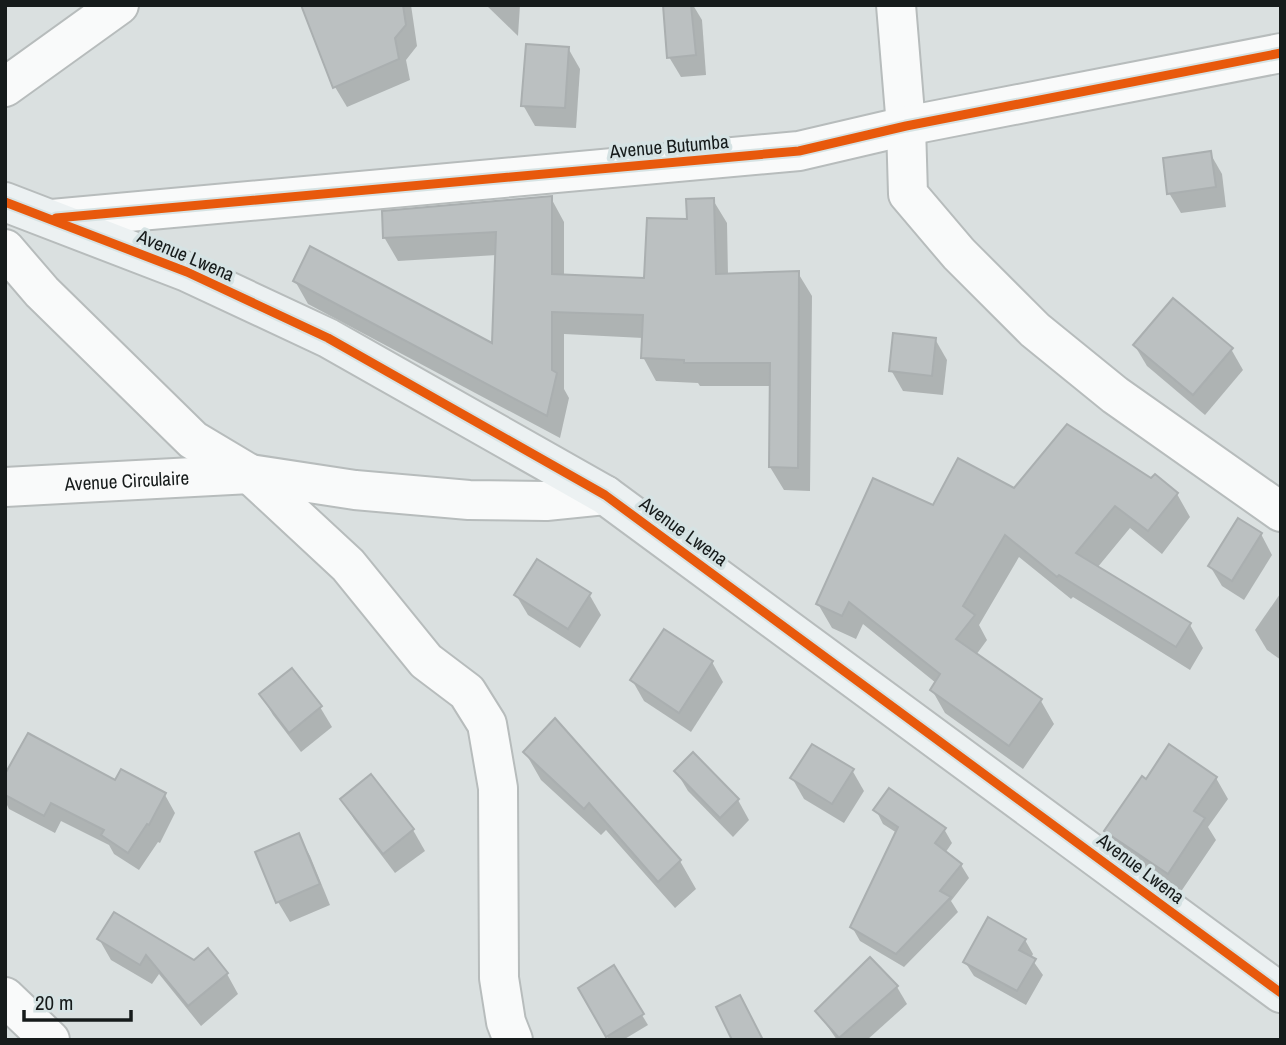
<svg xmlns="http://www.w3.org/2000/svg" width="1286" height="1045" font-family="'Archivo Narrow',sans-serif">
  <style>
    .shadow { fill: #0003 }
    .building { fill: #bbc0c1; stroke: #aaafb0; stroke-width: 2 }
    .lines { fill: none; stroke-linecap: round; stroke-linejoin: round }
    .minor-casing { stroke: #b7bcbc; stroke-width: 42 }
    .secondary-casing { stroke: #b7bcbc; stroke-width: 42 }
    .minor { stroke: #f9fafa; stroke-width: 38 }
    .secondary { stroke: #ecf1f2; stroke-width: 38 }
    .cycleway-casing { stroke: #d6e3e4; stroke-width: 13 }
    .cycleway { stroke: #e8590c; stroke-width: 9 }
    .labels { text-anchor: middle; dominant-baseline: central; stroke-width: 7; stroke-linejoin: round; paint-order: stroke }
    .street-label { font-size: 19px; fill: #161b1b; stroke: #d6e3e4 }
  </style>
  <rect width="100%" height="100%" fill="#dae0e0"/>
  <g class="shadow">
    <polygon points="303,5 411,5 417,46 406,60 410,80 347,107 335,87"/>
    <polygon points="486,5 520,5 518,36"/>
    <polygon points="664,5 693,5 702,20 706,75 681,77 669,57"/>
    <polygon points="1198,5 1281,5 1199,7"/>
    <polygon points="568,48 580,69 576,128 535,126 523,105"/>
    <polygon points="1210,153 1222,174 1226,207 1181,213 1169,193"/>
    <polygon points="551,198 564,222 564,276 645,280 689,221 713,200 727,223 728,275 798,273 812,296 810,491 784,490 770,467 771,386 700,386 698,383 656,381 643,357 643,338 564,334 564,389 569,398 560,438 308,304 295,281 493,345 497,255 398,261 384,237"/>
    <polygon points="935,339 947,360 943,395 903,391 891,370"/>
    <polygon points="1135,346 1231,349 1243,370 1205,415 1147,366"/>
    <polygon points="1152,481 1177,494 1190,517 1162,554 1130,528 1097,568 1190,625 1203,648 1190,670 1073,597 1071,599 1019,557 979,625 987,640 976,655 1041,701 1054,724 1023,769 945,713 932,690 936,683 863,624 856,639 832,628 818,604 934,508 1015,490"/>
    <polygon points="1261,534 1272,555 1244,600 1222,586 1210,566"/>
    <polygon points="589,594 601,615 580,648 528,615 516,595"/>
    <polygon points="1280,594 1281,594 1281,660 1267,650 1255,630"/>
    <polygon points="712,662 723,682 691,732 644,701 632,680"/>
    <polygon points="261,695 320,707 332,727 301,752 273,715"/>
    <polygon points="555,720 680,861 696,889 675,908 606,830 601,835 541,780 525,752"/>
    <polygon points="852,770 864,791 844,823 804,799 792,778"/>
    <polygon points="676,771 738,800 749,820 733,837 688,791"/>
    <polygon points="371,776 413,830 425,851 395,873 354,819 342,799"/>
    <polygon points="5,778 116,782 165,795 175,813 160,843 158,842 139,870 114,854 109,845 61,821 55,833 9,809 5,801"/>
    <polygon points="1216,778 1228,799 1208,827 1216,840 1180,893 1118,852 1106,831 1147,781"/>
    <polygon points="876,810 944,829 952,843 945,853 961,865 969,878 951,901 958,912 904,967 860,941 852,927 897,833 883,824"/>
    <polygon points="298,835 310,856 330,905 290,922 278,902"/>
    <polygon points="99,939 194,962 227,974 238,994 201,1026 159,974 152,984 111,960"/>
    <polygon points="1025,940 1033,954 1031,958 1043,975 1026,1005 974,976 965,962"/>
    <polygon points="870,960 897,987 907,1004 867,1040 837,1040 817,1011"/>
    <polygon points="613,967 648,1025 623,1040 609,1040 580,989"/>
  </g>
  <g class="building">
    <polygon points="301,5 403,5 406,25 395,38 399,59 333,88"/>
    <polygon points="663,5 691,5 696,55 667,58"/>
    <polygon points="526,44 569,47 565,108 521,106"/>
    <polygon points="1211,151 1216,187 1167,194 1163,158"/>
    <polygon points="552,196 552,274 644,278 647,218 687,219 686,199 714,198 716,274 799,271 798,468 769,467 770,363 684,363 684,360 641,358 643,315 552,312 552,370 557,373 547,416 293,281 310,246 492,343 496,232 383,238 382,211"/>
    <polygon points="1173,298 1233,348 1193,395 1133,345"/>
    <polygon points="893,333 936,338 932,376 889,371"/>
    <polygon points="1067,424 1151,478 1155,474 1178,493 1148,531 1115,506 1076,553 1191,623 1176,647 1059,575 1057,577 1005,535 963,606 975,615 956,639 1042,699 1009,746 930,690 940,674 849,602 842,616 816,604 873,478 933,505 958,458 1014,488"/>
    <polygon points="1238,518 1262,533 1232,581 1208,566"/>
    <polygon points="537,559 591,593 568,629 514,595"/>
    <polygon points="664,629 713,661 679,713 630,680"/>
    <polygon points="292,668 322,706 289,733 259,694"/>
    <polygon points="555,718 681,860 658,882 589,803 584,809 523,752"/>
    <polygon points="28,733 115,780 121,769 166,793 149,825 147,824 128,853 101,835 104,830 51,803 44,816 5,795 5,774"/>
    <polygon points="812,744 854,769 832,804 790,778"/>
    <polygon points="1169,744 1217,777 1194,811 1205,818 1168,874 1104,831 1142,776 1146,779"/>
    <polygon points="693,752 739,799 720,818 674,771"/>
    <polygon points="371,774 414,829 383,854 340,799"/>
    <polygon points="889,788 946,828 935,843 962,864 940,891 951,897 896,954 850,927 898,827 873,810"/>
    <polygon points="299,833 320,884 276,903 255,852"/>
    <polygon points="114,912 194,960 208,948 228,973 188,1006 146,955 140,965 97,939"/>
    <polygon points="988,917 1026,939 1019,950 1036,959 1017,991 963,962"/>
    <polygon points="870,957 898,986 839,1038 815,1011"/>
    <polygon points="614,965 644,1014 606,1037 578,988"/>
    <polygon points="740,995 763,1040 732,1040 716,1007"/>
  </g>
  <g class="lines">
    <g class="minor-casing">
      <g id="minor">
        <polyline points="896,5 906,126 908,194 959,254 1035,330 1115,395 1281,512"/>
        <polyline points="5,87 119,5"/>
        <polyline points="52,219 799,151 906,126 1281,53"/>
        <polyline points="5,249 42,292 193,440 250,474 348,565 426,661 467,692 487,724 498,788 499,978 506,1022 513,1040"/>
        <path id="s1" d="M5 487 250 474 355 490 469 500 546 501 605 495"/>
        <polyline points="5,997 50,1040"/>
      </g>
    </g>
    <g class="secondary-casing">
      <polyline id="secondary" points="5,202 187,272 328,338 605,495 1281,993"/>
    </g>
    <use href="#minor" class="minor"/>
    <use href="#secondary" class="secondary"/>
    <g class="cycleway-casing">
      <g id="cycleway">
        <polyline points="5,202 187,272 328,338 605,495 1281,993"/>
        <polyline points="56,218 799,151 906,126 1281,53"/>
      </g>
    </g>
    <use href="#cycleway" class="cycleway"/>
  </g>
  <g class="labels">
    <g class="street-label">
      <text transform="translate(669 146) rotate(-5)">Avenue Butumba</text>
      <text transform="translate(186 255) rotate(23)">Avenue Lwena</text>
      <text stroke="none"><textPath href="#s1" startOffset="122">Avenue Circulaire</textPath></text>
      <text transform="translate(684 531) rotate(36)">Avenue Lwena</text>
      <text transform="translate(1141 868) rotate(37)">Avenue Lwena</text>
    </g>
  </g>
  <rect width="1286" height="1045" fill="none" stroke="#161b1b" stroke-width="14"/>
  <path d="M24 1010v10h107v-10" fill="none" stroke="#161b1b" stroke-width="3.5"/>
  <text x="35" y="1010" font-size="21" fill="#161b1b" stroke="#d6e3e4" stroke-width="5" paint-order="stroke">20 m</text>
</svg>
